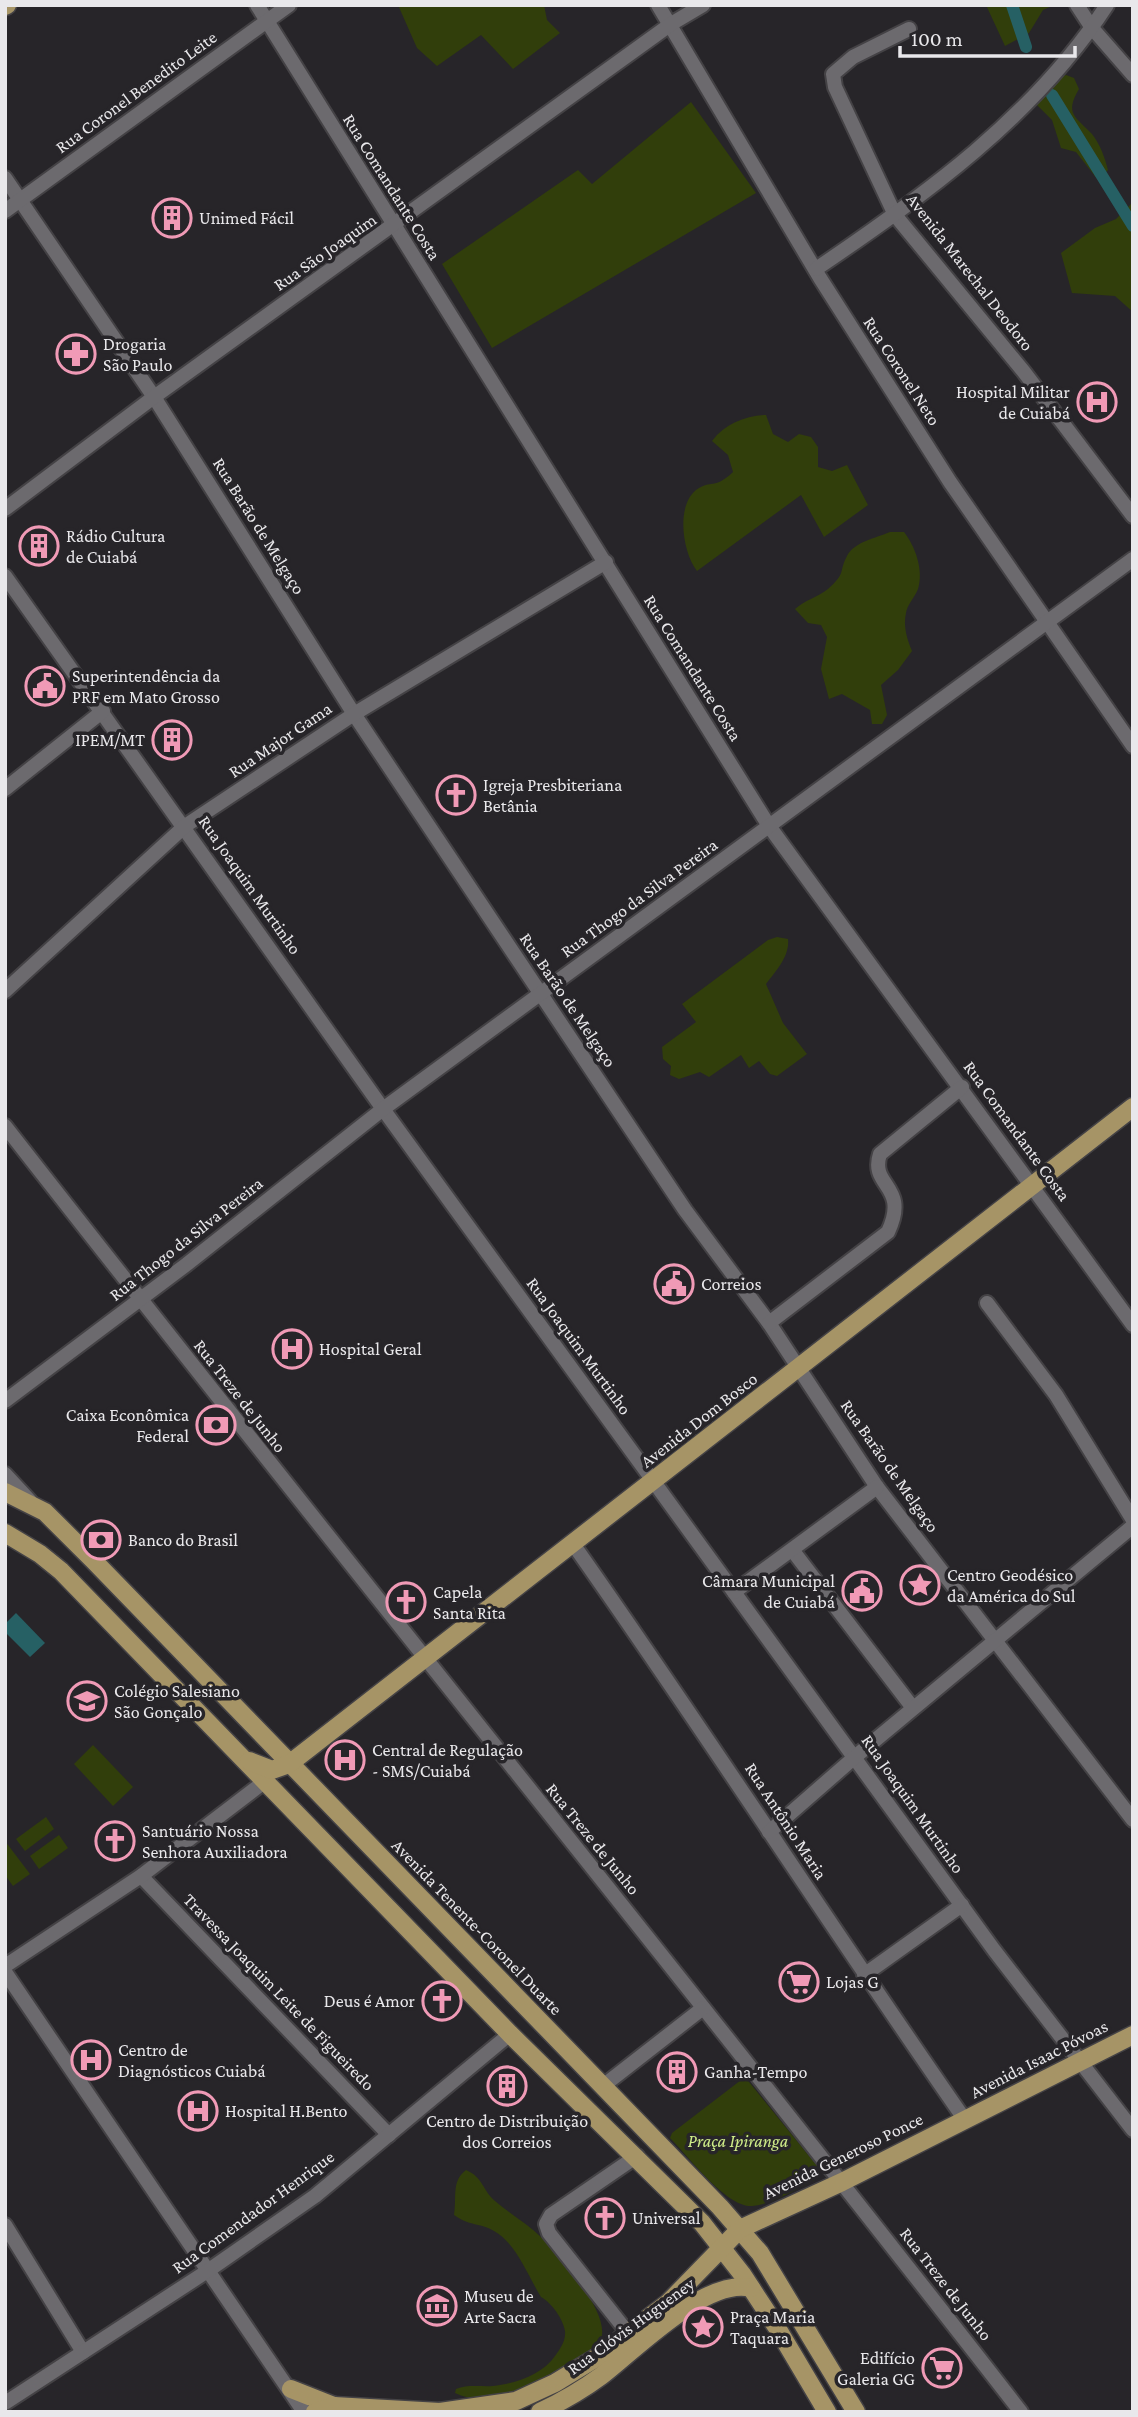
<svg xmlns="http://www.w3.org/2000/svg" width="1138" height="2417" font-family="'Crimson Pro',serif">
  <style>
    .green { fill: #313e0b }
    .water { fill: #266064 }
    .lines { fill: none; stroke-linecap: round; stroke-linejoin: round }
    .canal { stroke: #266064; stroke-width: 12 }
    .minor-casing { stroke: #444245; stroke-width: 18 }
    .major-casing { stroke: #444245; stroke-width: 21 }
    .minor { stroke: #6c6a6e; stroke-width: 14 }
    .major { stroke: #a69466; stroke-width: 18 }
    .labels { text-anchor: middle; dominant-baseline: central; stroke-width: 7; stroke-linejoin: round; paint-order: stroke }
    .street-label { font-size: 18px; fill: #e9e8eb; stroke: #272529 }
    .poi-label { font-size: 18px; fill: #e9e8eb; stroke: #272529; text-anchor: start }
    .park-label { font-size: 18px; font-style: italic; fill: #cfed89; stroke: #272529 }
  </style>
  <rect width="100%" height="100%" fill="#272529"/>
  <g class="green">
    <polygon points="398,5 544,5 547,20 560,33 513,69 481,35 437,66 417,48"/>
    <polygon points="986,5 1054,5 1043,10 1029,33 1005,46"/>
    <path d="M1066 75 1074 78 1079 89C1064 114 1076 117 1092 134 1100 144 1105 158 1108 170L1098 180 1076 152 1061 148 1052 120 1036 104 1060 77Z"/>
    <polygon points="691,102 756,193 492,348 442,264 578,170 592,184"/>
    <polygon points="1131,204 1133,204 1133,312 1115,296 1072,293 1061,253 1095,228 1116,219"/>
    <path d="M766 415 773 434 788 442 799 434 811 437 818 447V467L832 471 847 465 868 505 824 537 801 495 697 571C682 552 675 502 699 488 713 480 715 489 733 472L728 455 712 441C725 424 745 416 766 415Z"/>
    <path d="M890 532H904C915 546 924 570 918 589 915 597 907 605 906 613 903 626 907 639 912 651L898 670 881 685 887 715 882 724H872L870 710 842 694 829 699 821 669 827 637 821 625 808 623 795 609C805 600 818 597 828 589 847 572 838 573 847 556 854 542 876 538 890 532Z"/>
    <path d="M777 937 788 939C790 956 776 971 766 984L783 1023 807 1054 777 1076 770 1074 759 1061 749 1068 741 1055 709 1077 700 1072 679 1079 670 1075 671 1066 663 1059 662 1047 696 1022 682 1004 768 940Z"/>
    <polygon points="93,1745 133,1787 113,1806 74,1764"/>
    <polygon points="46,1817 54,1829 25,1851 16,1839"/>
    <polygon points="59,1835 68,1848 39,1869 30,1856"/>
    <polygon points="5,1841 30,1874 13,1886 5,1875"/>
    <path d="M745 2077 822 2172 817 2179C797 2188 774 2204 752 2206 727 2208 688 2156 670 2138L672 2133Z"/>
    <path d="M466 2170C483 2177 483 2191 495 2201 510 2214 528 2224 542 2238 559 2255 622 2325 596 2346 561 2368 498 2415 455 2393L456 2389C468 2384 481 2387 493 2386 515 2384 543 2374 555 2356 560 2349 566 2341 565 2331 563 2319 552 2303 541 2297 528 2276 516 2243 494 2231 479 2222 471 2227 454 2215 457 2198 451 2181 466 2170Z"/>
  </g>
  <polygon class="water" points="16,1613 45,1643 30,1657 5,1632 5,1624"/>
  <g class="lines">
    <g class="canal">
      <polyline points="1012,5 1026,47"/>
      <polyline points="1052,95 1133,226"/>
    </g>
    <g class="minor-casing">
      <g id="minor">
        <polyline points="257,5 769,826 1133,1325"/>
        <polyline points="658,5 820,278 950,482 1133,746"/>
        <polyline points="1077,5 1092,28 1133,75"/>
        <polyline points="909,29 853,57 833,74 835,87 895,215 1024,372 1133,516"/>
        <polyline points="5,178 154,397 354,714 685,1210 769,1323 877,1487 1133,1820"/>
        <polyline points="5,211 289,5"/>
        <path d="M816 269C925 195 1034 117 1107 5"/>
        <polyline points="5,509 154,397 671,24 703,5"/>
        <polyline points="5,576 383,1109 994,1950 1133,2130"/>
        <polyline points="5,789 103,711"/>
        <polyline points="5,991 185,826 354,714 606,562"/>
        <path d="M5 1126C341 1557 686 1980 1021 2412"/>
        <polyline points="987,1303 1056,1395 1133,1520"/>
        <path d="M769 1323 888 1232C910 1185 869 1187 880 1154L962 1087"/>
        <polyline points="5,1401 187,1264 383,1109 1133,559"/>
        <polyline points="5,1474 30,1501"/>
        <path d="M573 1544C707 1734 832 1929 965 2120"/>
        <polyline points="793,1551 913,1708"/>
        <polyline points="734,1592 877,1487"/>
        <polyline points="769,1832 856,1756 1133,1526"/>
        <polyline points="141,1876 389,2135"/>
        <polyline points="5,1966 141,1876 264,1782"/>
        <polyline points="5,1972 304,2412"/>
        <polyline points="864,1975 962,1905"/>
        <polyline points="603,2086 703,2008"/>
        <polyline points="5,2225 83,2352"/>
        <polyline points="628,2333 549,2233 546,2224 551,2215 637,2156"/>
        <polyline points="5,2403 209,2270 315,2196 510,2034"/>
      </g>
    </g>
    <g class="major-casing">
      <g id="major">
        <polyline points="5,6 7,5"/>
        <polyline points="5,1492 45,1512 94,1561 720,2207 760,2253 856,2412"/>
        <polyline points="5,1533 40,1554 61,1571 510,2034 702,2223 742,2274 776,2326 827,2412"/>
        <polyline points="249,1761 272,1770 289,1764 1133,1107"/>
        <polyline points="291,2389 334,2406"/>
        <polyline points="315,2412 334,2406 440,2412"/>
        <polyline points="440,2412 516,2401 555,2383 596,2358 668,2303 740,2229 842,2182 1133,2035"/>
        <path d="M540 2412C561 2402 582 2390 601 2376 635 2350 706 2277 751 2288"/>
      </g>
    </g>
    <use href="#minor" class="minor"/>
    <use href="#major" class="major"/>
  </g>
  <defs>
    <g id="building-ring" transform="scale(2.0125)"><circle r="9.5" fill="#272529" stroke="#f09ab6" stroke-width="1.5"/><path d="M-4-6H4V6H1V3H-1V6H-4ZM-2.5-4.3h1.7v1.8h-1.7ZM.8-4.3h1.7v1.8H.8ZM-2.5-1h1.7V.8h-1.7ZM.8-1h1.7V.8H.8Z" fill="#f09ab6"/></g>
    <g id="pharmacy-ring" transform="scale(2.0125)"><circle r="9.5" fill="#272529" stroke="#f09ab6" stroke-width="1.5"/><path d="M-2-6h4v4h4v4h-4v4h-4v-4h-4v-4h4Z" fill="#f09ab6"/></g>
    <g id="hospital-ring" transform="scale(2.0125)"><circle r="9.5" fill="#272529" stroke="#f09ab6" stroke-width="1.5"/><path d="M-5-5h3v3.5h4V-5h3V5h-3V1.5h-4V5h-3Z" fill="#f09ab6"/></g>
    <g id="civic-ring" transform="scale(2.0125)"><circle r="9.5" fill="#272529" stroke="#f09ab6" stroke-width="1.5"/><path d="M-.6-6.5H3V-4.5H.6V-3L4-1V1h2V6H-6V1h2V-1L-.6-3ZM-1.2 2.5V6h2.4V2.5Z" fill="#f09ab6"/></g>
    <g id="church-ring" transform="scale(2.0125)"><circle r="9.5" fill="#272529" stroke="#f09ab6" stroke-width="1.5"/><path d="M-1.2-6h2.4v3.5h3.3v2.4h-3.3V6h-2.4V-.1h-3.3v-2.4h3.3Z" fill="#f09ab6"/></g>
    <g id="bank-ring" transform="scale(2.0125)"><circle r="9.5" fill="#272529" stroke="#f09ab6" stroke-width="1.5"/><path d="M-6-4H6V4H-6ZM0-2.3a2.3 2.3 0 1 0 0 4.6a2.3 2.3 0 1 0 0-4.6Z" fill="#f09ab6"/></g>
    <g id="sight-ring" transform="scale(2.0125)"><circle r="9.5" fill="#272529" stroke="#f09ab6" stroke-width="1.5"/><path d="M0-6L1.8-2.2L6-1.7L2.9 1.2L3.7 5.4L0 3.3L-3.7 5.4L-2.9 1.2L-6-1.7L-1.8-2.2Z" fill="#f09ab6"/></g>
    <g id="school-ring" transform="scale(2.0125)"><circle r="9.5" fill="#272529" stroke="#f09ab6" stroke-width="1.5"/><path d="M0-5L7-2L0 1L-7-2ZM-4 1L0 2.5L4 1V4Q0 6-4 4Z" fill="#f09ab6"/></g>
    <g id="supermarket-ring" transform="scale(2.0125)"><circle r="9.5" fill="#272529" stroke="#f09ab6" stroke-width="1.5"/><path d="M-6-5.5h2.5l.6 2H6L4.5 2H-2.5L-4.4-4H-6ZM-1.5 3.2a1.3 1.3 0 1 0 .1 0ZM3 3.2a1.3 1.3 0 1 0 .1 0Z" fill="#f09ab6"/></g>
    <g id="museum-ring" transform="scale(2.0125)"><circle r="9.5" fill="#272529" stroke="#f09ab6" stroke-width="1.5"/><path d="M0-6L6-3V-2H-6V-3ZM-5-1h2V3h-2ZM-1-1h2V3h-2ZM3-1h2V3H3ZM-6 4H6V6H-6Z" fill="#f09ab6"/></g>
  </defs>
  <g fill-rule="evenodd">
    <use href="#building-ring" x="172" y="218"/>
    <use href="#pharmacy-ring" x="76" y="354"/>
    <use href="#hospital-ring" x="1097" y="402"/>
    <use href="#building-ring" x="39" y="546"/>
    <use href="#civic-ring" x="45" y="686"/>
    <use href="#building-ring" x="172" y="740"/>
    <use href="#church-ring" x="456" y="795"/>
    <use href="#civic-ring" x="674" y="1284"/>
    <use href="#hospital-ring" x="292" y="1349"/>
    <use href="#bank-ring" x="216" y="1425"/>
    <use href="#bank-ring" x="101" y="1540"/>
    <use href="#sight-ring" x="920" y="1585"/>
    <use href="#civic-ring" x="862" y="1591"/>
    <use href="#church-ring" x="406" y="1602"/>
    <use href="#school-ring" x="87" y="1701"/>
    <use href="#hospital-ring" x="345" y="1760"/>
    <use href="#church-ring" x="115" y="1841"/>
    <use href="#supermarket-ring" x="799" y="1982"/>
    <use href="#church-ring" x="442" y="2001"/>
    <use href="#hospital-ring" x="91" y="2060"/>
    <use href="#building-ring" x="677" y="2072"/>
    <use href="#building-ring" x="507" y="2086"/>
    <use href="#hospital-ring" x="198" y="2111"/>
    <use href="#church-ring" x="605" y="2218"/>
    <use href="#museum-ring" x="437" y="2306"/>
    <use href="#sight-ring" x="703" y="2327"/>
    <use href="#supermarket-ring" x="942" y="2368"/>
  </g>
  <g class="labels">
    <g class="street-label">
      <text transform="translate(136 92) rotate(-36)">Rua Coronel Benedito Leite</text>
      <text transform="translate(392 187) rotate(58)">Rua Comandante Costa</text>
      <text transform="translate(325 252) rotate(-35)">Rua São Joaquim</text>
      <text transform="translate(970 272) rotate(52)">Avenida Marechal Deodoro</text>
      <text transform="translate(902 371) rotate(57)">Rua Coronel Neto</text>
      <text transform="translate(259 526) rotate(58)">Rua Barão de Melgaço</text>
      <text transform="translate(693 668) rotate(58)">Rua Comandante Costa</text>
      <text transform="translate(280 740) rotate(-34)">Rua Major Gama</text>
      <text transform="translate(250 885) rotate(55)">Rua Joaquim Murtinho</text>
      <text transform="translate(639 898) rotate(-36)">Rua Thogo da Silva Pereira</text>
      <text transform="translate(568 1000) rotate(56)">Rua Barão de Melgaço</text>
      <text transform="translate(1017 1131) rotate(54)">Rua Comandante Costa</text>
      <text transform="translate(186 1239) rotate(-38)">Rua Thogo da Silva Pereira</text>
      <text transform="translate(579 1346) rotate(54)">Rua Joaquim Murtinho</text>
      <text transform="translate(240 1396) rotate(52)">Rua Treze de Junho</text>
      <text transform="translate(699 1420) rotate(-38)">Avenida Dom Bosco</text>
      <text transform="translate(890 1466) rotate(55)">Rua Barão de Melgaço</text>
      <text transform="translate(913 1804) rotate(55)">Rua Joaquim Murtinho</text>
      <text transform="translate(786 1821) rotate(57)">Rua Antônio Maria</text>
      <text transform="translate(593 1839) rotate(51)">Rua Treze de Junho</text>
      <text transform="translate(477 1927) rotate(46)">Avenida Tenente-Coronel Duarte</text>
      <text transform="translate(279 1992) rotate(46)">Travessa Joaquim Leite de Figueiredo</text>
      <text transform="translate(1039 2059) rotate(-27)">Avenida Isaac Póvoas</text>
      <text transform="translate(843 2156) rotate(-26)">Avenida Generoso Ponce</text>
      <text transform="translate(253 2212) rotate(-36)">Rua Comendador Henrique</text>
      <text transform="translate(946 2284) rotate(52)">Rua Treze de Junho</text>
      <text transform="translate(631 2326) rotate(-36)">Rua Clóvis Hugueney</text>
    </g>
    <g class="poi-label">
      <text x="199" y="218">Unimed Fácil</text>
      <text x="103" y="344">Drogaria<tspan x="103" dy="21">São Paulo</tspan></text>
      <text x="1070" y="392" text-anchor="end">Hospital Militar<tspan x="1070" dy="21">de Cuiabá</tspan></text>
      <text x="66" y="536">Rádio Cultura<tspan x="66" dy="21">de Cuiabá</tspan></text>
      <text x="72" y="676">Superintendência da<tspan x="72" dy="21">PRF em Mato Grosso</tspan></text>
      <text x="145" y="740" text-anchor="end">IPEM/MT</text>
      <text x="483" y="785">Igreja Presbiteriana<tspan x="483" dy="21">Betânia</tspan></text>
      <text x="701" y="1284">Correios</text>
      <text x="319" y="1349">Hospital Geral</text>
      <text x="189" y="1415" text-anchor="end">Caixa Econômica<tspan x="189" dy="21">Federal</tspan></text>
      <text x="128" y="1540">Banco do Brasil</text>
      <text x="947" y="1575">Centro Geodésico<tspan x="947" dy="21">da América do Sul</tspan></text>
      <text x="835" y="1581" text-anchor="end">Câmara Municipal<tspan x="835" dy="21">de Cuiabá</tspan></text>
      <text x="433" y="1592">Capela<tspan x="433" dy="21">Santa Rita</tspan></text>
      <text x="114" y="1691">Colégio Salesiano<tspan x="114" dy="21">São Gonçalo</tspan></text>
      <text x="372" y="1750">Central de Regulação<tspan x="372" dy="21">- SMS/Cuiabá</tspan></text>
      <text x="142" y="1831">Santuário Nossa<tspan x="142" dy="21">Senhora Auxiliadora</tspan></text>
      <text x="826" y="1982">Lojas G</text>
      <text x="415" y="2001" text-anchor="end">Deus é Amor</text>
      <text x="118" y="2050">Centro de<tspan x="118" dy="21">Diagnósticos Cuiabá</tspan></text>
      <text x="704" y="2072">Ganha-Tempo</text>
      <text x="225" y="2111">Hospital H.Bento</text>
      <text x="507" y="2121" text-anchor="middle">Centro de Distribuição<tspan x="507" dy="21">dos Correios</tspan></text>
      <text x="632" y="2218">Universal</text>
      <text x="464" y="2296">Museu de<tspan x="464" dy="21">Arte Sacra</tspan></text>
      <text x="730" y="2317">Praça Maria<tspan x="730" dy="21">Taquara</tspan></text>
      <text x="915" y="2358" text-anchor="end">Edifício<tspan x="915" dy="21">Galeria GG</tspan></text>
    </g>
    <g class="park-label">
      <text x="738" y="2141">Praça Ipiranga</text>
    </g>
  </g>
  <rect width="1138" height="2417" fill="none" stroke="#e9e8eb" stroke-width="14"/>
  <path d="M900 46v10h175v-10" fill="none" stroke="#e9e8eb" stroke-width="3.5"/>
  <text x="911" y="46" font-size="21" fill="#e9e8eb" stroke="#272529" stroke-width="5" paint-order="stroke">100 m</text>
</svg>
